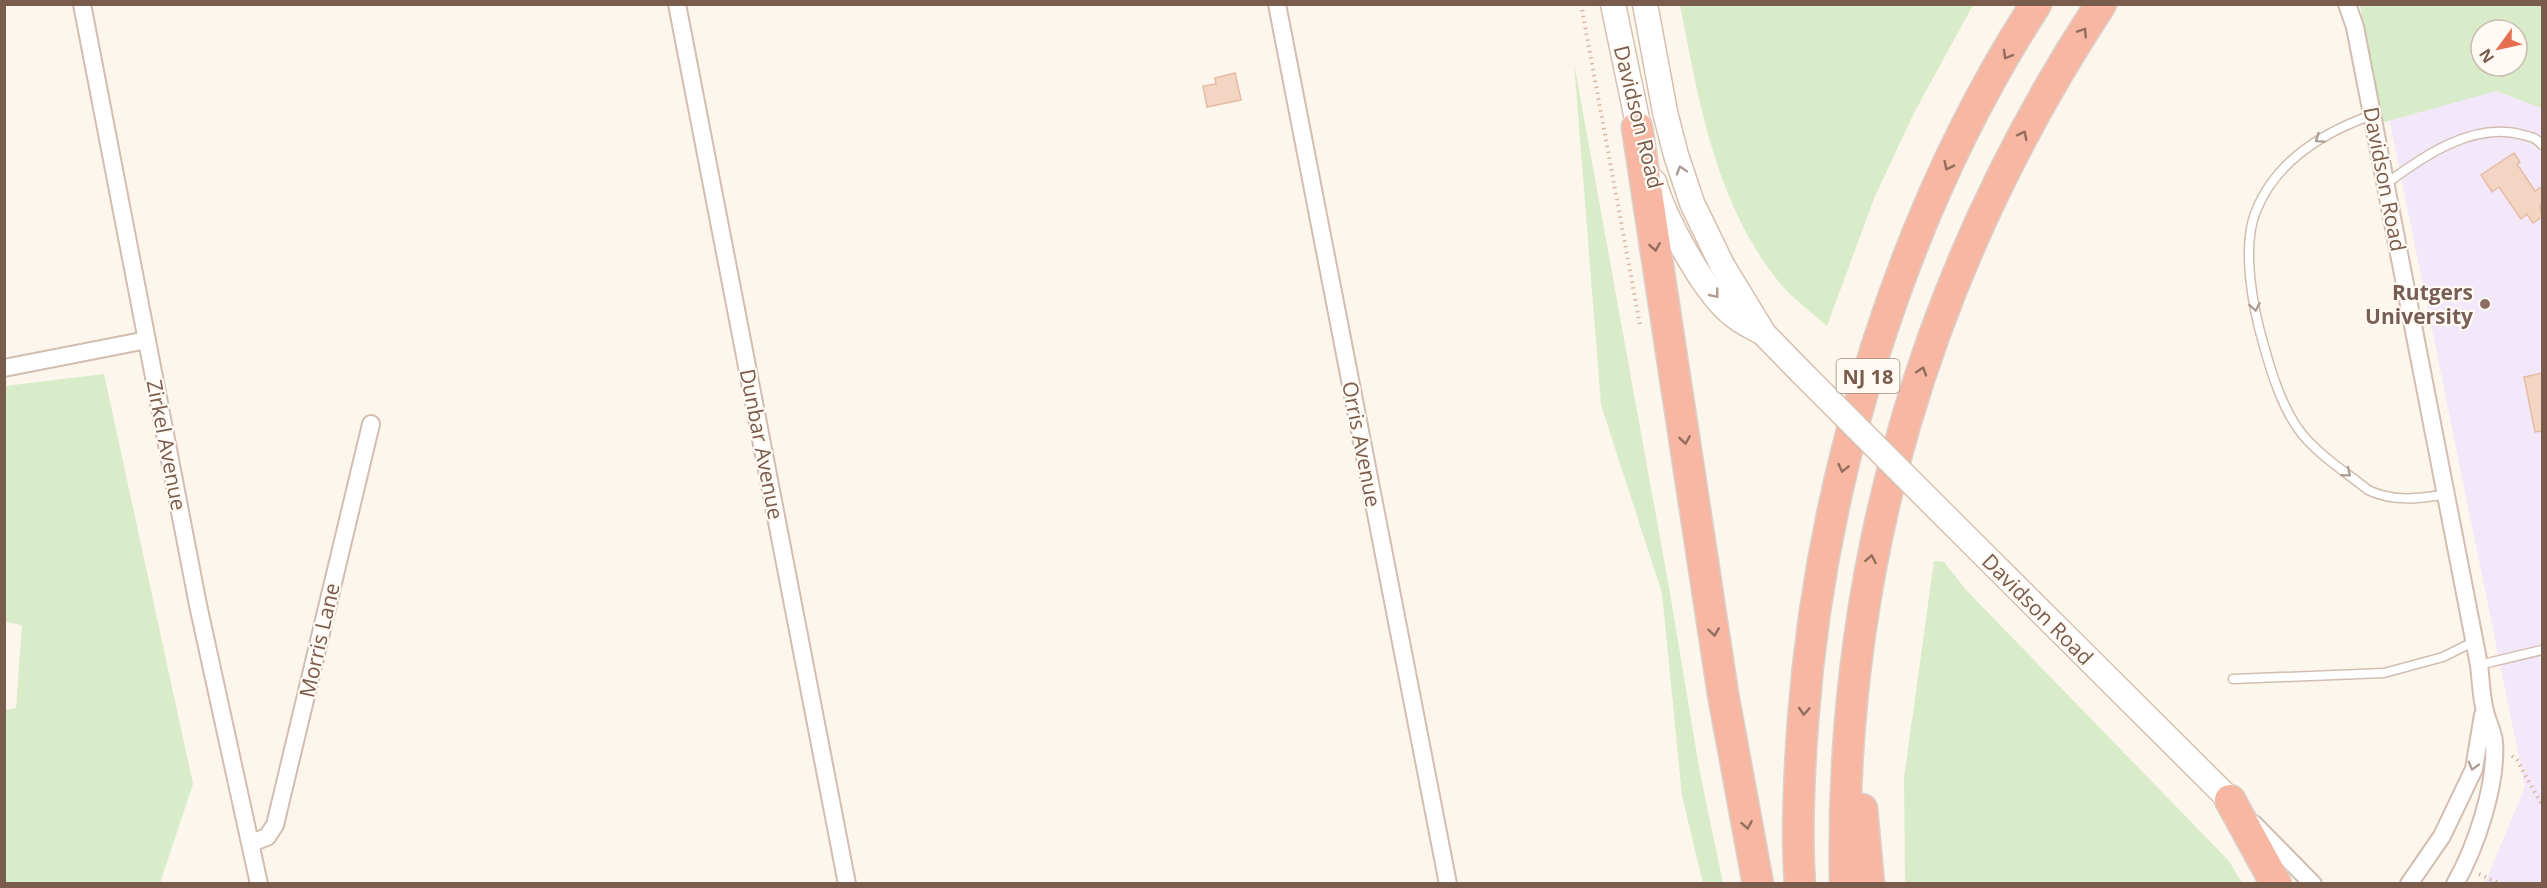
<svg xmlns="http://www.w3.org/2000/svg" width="2547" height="888" font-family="'Open Sans',sans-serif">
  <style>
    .education { fill: #f3e8fa; fill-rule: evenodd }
    .green { fill: #d8ecc9; fill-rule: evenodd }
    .building { fill: #f3d5c3; stroke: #e6bba3; stroke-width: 1.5 }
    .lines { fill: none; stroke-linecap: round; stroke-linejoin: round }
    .service-casing { stroke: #d1beb0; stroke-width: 11 }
    .minor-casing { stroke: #d1beb0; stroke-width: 20 }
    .secondary-casing { stroke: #d6c0b0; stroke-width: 27 }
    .motorway-casing { stroke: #dad1cd; stroke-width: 33 }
    .path { stroke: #d9b8a5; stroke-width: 4; stroke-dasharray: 1.5 4.5; stroke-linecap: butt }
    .service { stroke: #fff; stroke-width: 8 }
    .minor { stroke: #fff; stroke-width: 16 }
    .secondary { stroke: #fff; stroke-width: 24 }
    .motorway { stroke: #f7b7a3; stroke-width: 30 }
    .secondary-bridge-casing { stroke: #d6c0b0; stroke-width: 27; stroke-linecap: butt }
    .secondary-bridge { stroke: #fff; stroke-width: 24 }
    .oneway { stroke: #936e5e }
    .oneway2 { stroke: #af9d94 }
    .education-dot { fill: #8d6e63; stroke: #fffaf3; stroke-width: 2 }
    .labels { text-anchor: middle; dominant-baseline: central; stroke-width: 4.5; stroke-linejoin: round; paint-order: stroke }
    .shield { fill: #fffaf3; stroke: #a28b7f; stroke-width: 1.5 }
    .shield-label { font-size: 20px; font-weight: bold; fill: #7a5c4d }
    .street-label { font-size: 21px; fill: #7a5c4d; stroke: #fffaf3 }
    .education-label { font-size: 21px; font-weight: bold; fill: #785e54; stroke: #fffaf3; text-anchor: end }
  </style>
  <rect width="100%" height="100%" fill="#fdf6ec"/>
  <path class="education" d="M2366 5H2542V883H2485L2525 787ZM2481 30H2517V66H2481Z"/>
  <g class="green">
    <path d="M1680 5H1973L1914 113 1875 196 1827 326C1811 312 1792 298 1779 282 1715 203 1699 101 1680 5Z"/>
    <path d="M2360 5H2542V108L2496 91 2381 123ZM2481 30H2517V66H2481Z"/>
    <polygon points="1574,63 1670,593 1700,773 1723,883 1703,883 1682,796 1662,593 1601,405"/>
    <polygon points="104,374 193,784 160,883 5,883 5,710 16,708 22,625 5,622 5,386"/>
    <polygon points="1934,561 1944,562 1967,591 2229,861 2242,883 1905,883 1904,778"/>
  </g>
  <g class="building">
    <polygon points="1235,73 1241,100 1207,107 1203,86 1216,84 1215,78"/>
    <polygon points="2514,153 2520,162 2517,164 2535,191 2541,187 2542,189 2542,204 2540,206 2542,217 2533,223 2527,214 2521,219 2499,187 2492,192 2481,175"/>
    <polygon points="2542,373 2542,431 2535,432 2524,377"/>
  </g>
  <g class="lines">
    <g class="service-casing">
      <g id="service">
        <path d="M2372 115C2324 132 2276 161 2256 211 2241 247 2253 309 2264 346 2272 375 2283 410 2302 434 2320 456 2347 473 2368 490 2393 502 2420 499 2446 494"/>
        <path d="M2386 184C2423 156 2474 121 2523 135 2531 137 2537 138 2542 145"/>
        <polyline points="2479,665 2542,650"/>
        <polyline points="2233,679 2384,673 2443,657 2475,641"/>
      </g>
    </g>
    <g class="minor-casing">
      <g id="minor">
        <polyline points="82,4 198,605 259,884"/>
        <polyline points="677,4 847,884"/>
        <polyline points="1277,4 1448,884"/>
        <path d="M2347 4 2355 27 2479 665C2481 680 2481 696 2485 711 2487 721 2493 731 2494 742 2497 785 2476 847 2455 884"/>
        <polyline points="4,368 147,340"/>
        <polyline points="2254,824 2313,884"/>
        <polyline points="251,843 267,837 275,825 371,424"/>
        <polyline points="2409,884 2442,836 2474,769 2483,715"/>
      </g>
    </g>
    <g class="secondary-casing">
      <g id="secondary">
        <polyline points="1613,4 1642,143"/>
        <polyline points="1645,4 1665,112 1676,155 1692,203 1722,265 1764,334 1802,373"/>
        <path d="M1654 182C1664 217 1703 291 1732 314 1740 321 1750 326 1759 331"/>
        <polyline points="1947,518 2230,800"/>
      </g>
    </g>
    <g class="motorway-casing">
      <g id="motorway">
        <polyline points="1637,127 1723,694 1758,884"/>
        <polyline points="2230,800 2276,884"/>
        <polyline points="1862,809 1869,884"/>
        <path d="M1800 884C1796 830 1799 775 1803 721 1821 476 1902 211 2036 4"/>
        <path d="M1845 884C1839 566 1926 270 2101 4"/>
      </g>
    </g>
    <g class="path">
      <polyline points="1581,4 1640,325"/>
      <polyline points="2512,756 2517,760 2542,805"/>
      <polyline points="2479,874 2501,884"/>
    </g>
    <use href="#service" class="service"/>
    <use href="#minor" class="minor"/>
    <use href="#secondary" class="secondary"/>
    <use href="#motorway" class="motorway"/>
    <g class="secondary-bridge-casing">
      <polyline id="secondary-bridge" points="1802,373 1947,518"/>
    </g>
    <use href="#secondary-bridge" class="secondary-bridge"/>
  </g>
  <defs><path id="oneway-chevron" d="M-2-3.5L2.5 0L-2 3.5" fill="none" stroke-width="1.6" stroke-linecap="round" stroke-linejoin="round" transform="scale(1.5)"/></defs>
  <g class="oneway">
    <use href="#oneway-chevron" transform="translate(2083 32) rotate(-57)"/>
    <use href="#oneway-chevron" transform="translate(2007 55) rotate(120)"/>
    <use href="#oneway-chevron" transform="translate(2023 135) rotate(-63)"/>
    <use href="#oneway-chevron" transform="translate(1948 166) rotate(116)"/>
    <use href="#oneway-chevron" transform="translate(1655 247) rotate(81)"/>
    <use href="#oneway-chevron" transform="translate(1922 371) rotate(-72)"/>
    <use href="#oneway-chevron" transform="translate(1685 440) rotate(81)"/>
    <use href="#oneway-chevron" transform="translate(1843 468) rotate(103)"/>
    <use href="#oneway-chevron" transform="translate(1871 559) rotate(-79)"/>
    <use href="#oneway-chevron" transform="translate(1714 632) rotate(82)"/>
    <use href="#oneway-chevron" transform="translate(1804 711) rotate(94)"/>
    <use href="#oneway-chevron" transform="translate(1747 825) rotate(80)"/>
  </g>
  <g class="oneway2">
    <use href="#oneway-chevron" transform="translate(2319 139) rotate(146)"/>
    <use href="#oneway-chevron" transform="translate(1681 170) rotate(-108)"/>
    <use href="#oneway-chevron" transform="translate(1715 294) rotate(51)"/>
    <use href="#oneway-chevron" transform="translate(2255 307) rotate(80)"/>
    <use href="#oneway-chevron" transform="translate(2347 473) rotate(39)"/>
    <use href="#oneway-chevron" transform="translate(2473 766) rotate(106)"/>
  </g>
  <circle class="education-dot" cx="2485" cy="304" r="6"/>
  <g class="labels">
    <rect class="shield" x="1836.5" y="359" width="63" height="34" rx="4.5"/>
    <g class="shield-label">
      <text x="1868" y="376">NJ 18</text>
    </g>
    <g class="street-label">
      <text transform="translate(1639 117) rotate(76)">Davidson Road</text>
      <text transform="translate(2385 179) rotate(79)">Davidson Road</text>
      <text transform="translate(762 444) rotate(79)">Dunbar Avenue</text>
      <text transform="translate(1362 444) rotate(79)">Orris Avenue</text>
      <text transform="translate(167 445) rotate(79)">Zirkel Avenue</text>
      <text transform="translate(2038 609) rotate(45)">Davidson Road</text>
      <text transform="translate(319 640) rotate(-77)">Morris Lane</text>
    </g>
    <g class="education-label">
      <text x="2473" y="292">Rutgers<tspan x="2473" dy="24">University</tspan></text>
    </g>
  </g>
  <rect width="2547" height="888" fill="none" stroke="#7a5c4d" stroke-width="12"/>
  <g transform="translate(2499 48) rotate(237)"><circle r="28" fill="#fffaf3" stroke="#cabbb1" stroke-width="1.5"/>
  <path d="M0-4.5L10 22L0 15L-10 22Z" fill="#e76f51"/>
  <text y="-9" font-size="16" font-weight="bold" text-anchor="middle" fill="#7a5c4d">N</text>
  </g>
</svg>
